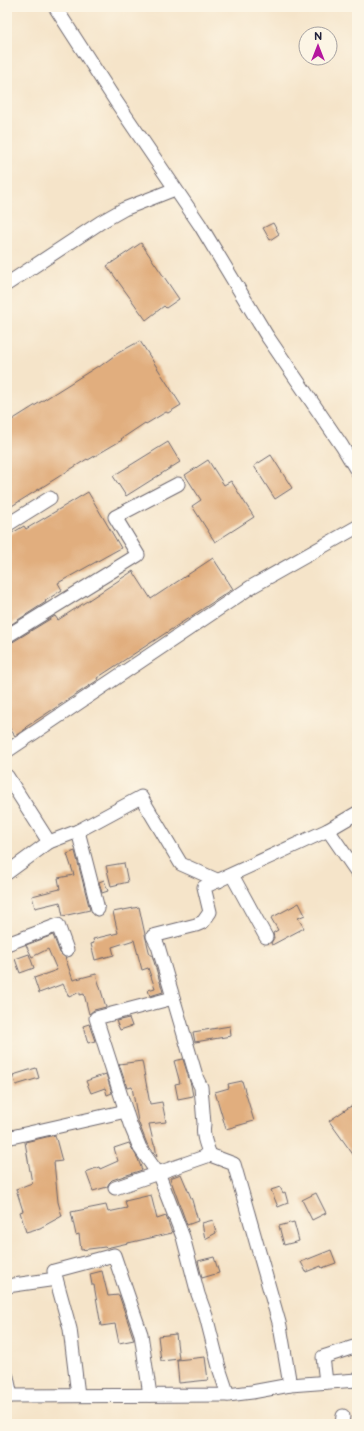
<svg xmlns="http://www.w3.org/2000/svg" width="364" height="1431" font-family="'Balsamiq Sans',sans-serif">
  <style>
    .building { fill: #e1ae7e }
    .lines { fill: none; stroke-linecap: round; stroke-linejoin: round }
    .minor-casing { stroke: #6c666d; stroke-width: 15 }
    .minor { stroke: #fff; stroke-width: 13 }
  </style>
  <rect width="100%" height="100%" fill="#fcf5e5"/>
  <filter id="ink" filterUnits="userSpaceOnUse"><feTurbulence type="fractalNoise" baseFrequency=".025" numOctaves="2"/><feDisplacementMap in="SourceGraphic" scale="8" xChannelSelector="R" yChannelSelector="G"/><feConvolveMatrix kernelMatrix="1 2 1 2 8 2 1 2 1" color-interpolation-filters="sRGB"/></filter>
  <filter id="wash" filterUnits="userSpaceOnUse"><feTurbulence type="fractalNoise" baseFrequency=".012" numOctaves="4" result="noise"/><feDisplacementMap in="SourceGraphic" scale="16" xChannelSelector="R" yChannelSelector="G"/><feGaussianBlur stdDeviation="0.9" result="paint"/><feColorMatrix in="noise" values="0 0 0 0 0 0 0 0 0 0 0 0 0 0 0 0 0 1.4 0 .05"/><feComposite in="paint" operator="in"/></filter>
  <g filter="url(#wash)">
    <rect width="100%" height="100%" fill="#f5e4c9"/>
    <g id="blocks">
      <g class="building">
        <polygon points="273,223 279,234 270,240 263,228"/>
        <polygon points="141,243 179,299 166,308 164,306 146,320 107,266"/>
        <polygon points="140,341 181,405 168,413 166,412 146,424 145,423 121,439 122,440 88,460 87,459 7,509 7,423 98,366 99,367 118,353"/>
        <polygon points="168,442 180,462 126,496 113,476"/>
        <polygon points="271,455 292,488 275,499 254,466"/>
        <polygon points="208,460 224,485 231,481 254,517 215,542 192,506 201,500 185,475"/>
        <polygon points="88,492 121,548 58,583 62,590 45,601 46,602 7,627 7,536 24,526 26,529"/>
        <polygon points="213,558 233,589 97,678 98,680 26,727 27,728 15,736 7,724 7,644 11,643 55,616 58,620 133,571 151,599"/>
        <polygon points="75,851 90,910 63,916 60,902 35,908 32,896 60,889 58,878 74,875 67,854"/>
        <polygon points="124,863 128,882 111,886 106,866"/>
        <polygon points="104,880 108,891 102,893 99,882"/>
        <polygon points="299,903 305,915 298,918 304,928 272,945 271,943 274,938 273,933 278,930 271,918"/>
        <polygon points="139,907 146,939 150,955 152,955 163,992 150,996 148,990 155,988 148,968 142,970 134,940 112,947 114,955 95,960 91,944 94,943 93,939 118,933 113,912"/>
        <polygon points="53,935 60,953 65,957 73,980 96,974 106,1007 94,1010 89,1014 84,994 80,995 80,992 69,997 63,984 39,993 34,978 57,970 48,949 32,957 26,945"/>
        <polygon points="29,954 34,968 20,973 15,959"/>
        <polygon points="129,1018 132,1026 120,1030 116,1021"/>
        <polygon points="89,1024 95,1041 88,1043 83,1026"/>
        <polygon points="230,1026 231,1036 195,1042 193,1032"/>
        <polygon points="183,1059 191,1085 193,1096 178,1099 175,1084 180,1083 174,1061"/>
        <polygon points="142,1061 150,1104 162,1102 166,1122 149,1124 154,1145 155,1145 157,1157 147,1144 138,1121 132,1087 127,1088 119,1064"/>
        <polygon points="36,1068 39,1078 16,1085 13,1075"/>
        <polygon points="106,1074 112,1093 107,1095 105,1088 91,1093 86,1081"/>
        <polygon points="242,1081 254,1121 226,1129 215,1092 229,1088 228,1084"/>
        <polygon points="351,1106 357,1114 357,1160 329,1121"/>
        <polygon points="55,1135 62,1161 54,1162 58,1202 62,1216 40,1228 26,1232 20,1212 23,1211 16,1189 32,1183 25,1142"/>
        <polygon points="129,1143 138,1159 142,1170 112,1180 109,1183 107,1187 93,1191 86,1172 99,1167 100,1169 118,1161 114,1148"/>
        <polygon points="181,1174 192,1200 198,1221 187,1225 170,1178"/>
        <polygon points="280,1187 283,1193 285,1192 288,1203 278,1207 271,1190"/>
        <polygon points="316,1193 326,1213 312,1220 302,1200"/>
        <polygon points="151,1195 157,1219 166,1216 172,1233 106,1248 105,1247 81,1250 79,1234 76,1235 71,1212 106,1205 108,1212 127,1208 125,1201"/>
        <polygon points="213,1220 216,1233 205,1239 202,1223"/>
        <polygon points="294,1222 299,1241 284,1245 279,1226"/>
        <polygon points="331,1250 336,1263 322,1268 321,1266 306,1272 301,1262"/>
        <polygon points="214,1257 219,1273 202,1278 198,1261"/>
        <polygon points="102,1271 108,1296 119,1295 134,1340 119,1343 115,1324 101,1326 94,1285 92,1285 90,1274"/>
        <polygon points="176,1334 179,1359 161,1361 158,1336"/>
        <polygon points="205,1357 208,1380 179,1383 177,1360"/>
      </g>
    </g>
  </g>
  <g filter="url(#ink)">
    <use href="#blocks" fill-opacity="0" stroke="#6c666d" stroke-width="1"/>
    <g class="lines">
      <g class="minor-casing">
        <g id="minor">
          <polyline points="55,7 115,100 200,225 267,336 342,446 357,471"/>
          <polyline points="7,284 101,222 124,209 175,189"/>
          <polyline points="7,525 50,498"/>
          <polyline points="7,636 138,555 115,517 178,484"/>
          <polyline points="7,751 251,587 357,527"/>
          <polyline points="7,776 49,842"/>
          <polyline points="328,830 357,872"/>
          <polyline points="78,831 98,909"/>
          <polyline points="7,873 49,842 78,831 141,797 181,864 219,881"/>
          <polyline points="232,875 266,937"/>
          <polyline points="7,944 58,925 67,950"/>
          <polyline points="173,998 96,1018 130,1124 140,1148 159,1175 183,1237 198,1294 206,1316 220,1371 228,1395"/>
          <polyline points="7,1138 126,1111"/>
          <path d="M210 1155C206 1144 202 1135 204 1124L201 1087 197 1079 158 946 153 936 196 925 203 922 210 912 204 887 328 830 357 813"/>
          <polyline points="115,1188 210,1155 234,1164 280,1326 290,1385"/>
          <polyline points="7,1286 56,1279"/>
          <polyline points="7,1377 11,1396"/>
          <polyline points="326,1382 323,1357 357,1346"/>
          <polyline points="78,1395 70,1329 54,1271 114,1255 141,1334 150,1395"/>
          <polyline points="7,1396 228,1395 252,1392 290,1385 357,1380"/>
          <polyline points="342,1424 343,1416"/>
        </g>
      </g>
      <use href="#minor" class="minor"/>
    </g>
  </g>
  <rect width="364" height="1431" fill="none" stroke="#fcf5e5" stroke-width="24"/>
  <g transform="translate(318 46)"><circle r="19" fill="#fcf5e5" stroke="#a5a1a1"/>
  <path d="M0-3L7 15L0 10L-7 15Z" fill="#b5179e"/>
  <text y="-6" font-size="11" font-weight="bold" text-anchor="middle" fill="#22223b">N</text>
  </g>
</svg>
